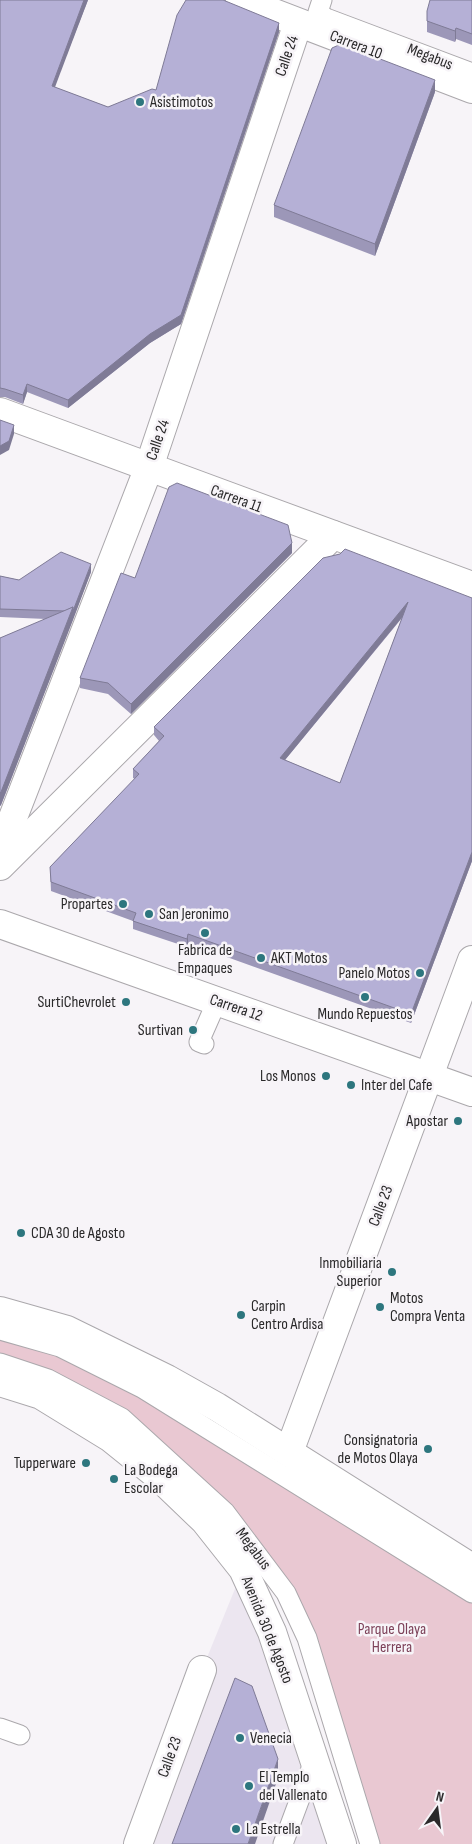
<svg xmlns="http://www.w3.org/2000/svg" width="472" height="1844" font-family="'Sofia Sans Condensed',sans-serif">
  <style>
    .built { fill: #ece6f0 }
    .green { fill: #e9c8d2 }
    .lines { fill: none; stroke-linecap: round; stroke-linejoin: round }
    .lane-casing { stroke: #aba8ac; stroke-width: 21 }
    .street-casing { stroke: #aba8ac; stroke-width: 30 }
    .secondary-casing { stroke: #aba8ac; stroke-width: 30 }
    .primary-casing { stroke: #aba8ac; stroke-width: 30 }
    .lane { stroke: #fff; stroke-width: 19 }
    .street { stroke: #fff; stroke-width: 28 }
    .secondary { stroke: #fff; stroke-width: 28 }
    .primary { stroke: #fff; stroke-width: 28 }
    .wall { fill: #9c97b8; fill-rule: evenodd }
    .shaded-wall { fill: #7f7b96 }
    .building { fill: #b5b0d6; stroke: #7f7b96; fill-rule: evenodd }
    .poi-dot { fill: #2d767e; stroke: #f7f4f8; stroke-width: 2 }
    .labels { text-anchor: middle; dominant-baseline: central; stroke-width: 5; stroke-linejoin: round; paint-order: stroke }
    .street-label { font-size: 16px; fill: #2a292a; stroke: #f7f4f8 }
    .poi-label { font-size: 16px; fill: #2a292a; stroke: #f7f4f8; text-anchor: start }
    .park-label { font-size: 16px; fill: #7d4259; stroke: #f7f4f8 }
  </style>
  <rect width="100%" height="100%" fill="#f7f4f8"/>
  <polygon class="built" points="243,1569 342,1844 138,1844 202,1670"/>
  <polygon class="green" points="0,1330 60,1347 472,1593 472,1844 370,1844 286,1593 0,1363"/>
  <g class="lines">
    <g class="lane-casing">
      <g id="lane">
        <polyline points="322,0 318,12 326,18 472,73"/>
        <polyline points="204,1044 199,1042 217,1001"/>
        <polyline points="0,1330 60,1347 142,1388 472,1593"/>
        <polyline points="0,1363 48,1379 122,1418 225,1512 286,1593 307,1638 370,1844"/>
        <polyline points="0,1728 20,1735"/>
        <polyline points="283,1844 315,1758"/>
      </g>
    </g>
    <g class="street-casing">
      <g id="street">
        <polyline points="240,0 472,89"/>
        <polyline points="0,412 472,586"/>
        <polyline points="0,851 149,467 298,23"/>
        <polyline points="0,866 333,535"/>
        <polyline points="289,1452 472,960"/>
        <polyline points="138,1844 202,1670"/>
      </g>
    </g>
    <g class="secondary-casing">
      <polyline id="secondary" points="0,924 472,1092"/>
    </g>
    <g class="primary-casing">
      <g id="primary">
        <polyline points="0,1311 67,1330 167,1379 217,1407 472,1568"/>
        <polyline points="0,1382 41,1395 111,1438 157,1475 205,1521 243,1569 272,1632 342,1844"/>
      </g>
    </g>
    <use href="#lane" class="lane"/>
    <use href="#street" class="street"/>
    <use href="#secondary" class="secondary"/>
    <use href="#primary" class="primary"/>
  </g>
  <g class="wall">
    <polygon points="0,0 88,0 54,87 108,107 156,90 279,32 181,324 150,343 68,408 27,392 23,404 5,397 0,397"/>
    <polygon points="472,0 472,45 456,39 455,42 427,32 427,11"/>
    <polygon points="435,92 375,256 274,217 274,205"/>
    <polygon points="292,553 131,714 108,694 80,688 80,678 135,578"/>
    <path d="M323 558 472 598V861L411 1023 188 943 187 947 133 929V921L51 891 50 867 135 779 133 778V769L159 741 154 735V727ZM402 618 340 783 285 760Z"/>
    <polygon points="91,572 1,805 0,806 0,638 46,619 0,617 0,576 19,580"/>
  </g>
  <g class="shaded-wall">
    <polygon points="84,0 88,0 52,95 52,86"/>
    <polygon points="279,23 279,32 181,324 150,343 68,408 68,400"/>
    <polygon points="456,28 456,39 455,42 455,31"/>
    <polygon points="435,80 435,92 375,256 375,244"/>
    <polygon points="27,384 27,392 23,404 23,395"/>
    <polygon points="14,425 14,434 9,450 0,455 0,446"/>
    <polygon points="292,543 292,553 131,714 131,704"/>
    <polygon points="91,564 91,572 73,620 73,611"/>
    <polygon points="408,602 408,610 280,766 280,758"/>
    <polygon points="73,607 73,620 1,805 0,806 0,793"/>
    <polygon points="472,852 472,861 411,1023 411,1014"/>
    <polygon points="188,934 188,943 187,947 187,939"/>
    <polygon points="278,1759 278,1778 255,1844 248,1844"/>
  </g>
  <g class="building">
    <polygon points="0,0 84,0 52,86 108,107 152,89 156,90 177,15 186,0 223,0 279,23 181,315 150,334 68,400 27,384 23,395 5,389 0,388"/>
    <polygon points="430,0 472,0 472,34 456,28 455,31 427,21 427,11"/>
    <polygon points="341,44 435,80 375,244 274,205 332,48"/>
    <polygon points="0,420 14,425 9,441 0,446"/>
    <polygon points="177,483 288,525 292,543 131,704 108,683 80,678 121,573 135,578 169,487"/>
    <path d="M345 549 472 598V852L411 1014 188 934 187 939 133 921 136 913 51 882 50 867 139 774 133 769 164 736 154 727 323 558 340 554ZM408 602 340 783 280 758Z"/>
    <polygon points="61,552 91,564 73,611 73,607 65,611 0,609 0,576 19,580"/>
    <polygon points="73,607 1,792 0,793 0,638"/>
    <polygon points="235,1678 252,1686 278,1759 248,1844 172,1844"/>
  </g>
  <g class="poi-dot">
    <circle cx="140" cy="102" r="5"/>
    <circle cx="123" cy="904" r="5"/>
    <circle cx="149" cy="914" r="5"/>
    <circle cx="205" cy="933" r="5"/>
    <circle cx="261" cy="958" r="5"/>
    <circle cx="420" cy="973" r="5"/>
    <circle cx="365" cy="997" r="5"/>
    <circle cx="126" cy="1002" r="5"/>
    <circle cx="193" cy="1030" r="5"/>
    <circle cx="326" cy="1076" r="5"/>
    <circle cx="351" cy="1085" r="5"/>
    <circle cx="458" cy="1121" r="5"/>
    <circle cx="21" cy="1233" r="5"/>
    <circle cx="392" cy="1272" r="5"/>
    <circle cx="380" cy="1307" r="5"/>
    <circle cx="241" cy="1315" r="5"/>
    <circle cx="428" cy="1449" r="5"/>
    <circle cx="86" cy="1463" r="5"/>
    <circle cx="114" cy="1479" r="5"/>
    <circle cx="240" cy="1738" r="5"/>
    <circle cx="249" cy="1786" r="5"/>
    <circle cx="236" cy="1829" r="5"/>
  </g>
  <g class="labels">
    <g class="street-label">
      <text transform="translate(356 45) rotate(21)">Carrera 10</text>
      <text transform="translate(287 56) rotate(-71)">Calle 24</text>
      <text transform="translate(430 57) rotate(21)">Megabus</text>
      <text transform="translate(158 440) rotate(-71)">Calle 24</text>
      <text transform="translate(236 499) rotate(20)">Carrera 11</text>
      <text transform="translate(236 1008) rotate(19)">Carrera 12</text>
      <text transform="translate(381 1206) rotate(-69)">Calle 23</text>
      <text transform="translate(253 1549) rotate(53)">Megabus</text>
      <text transform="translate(267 1630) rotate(68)">Avenida 30 de Agosto</text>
      <text transform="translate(170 1757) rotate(-70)">Calle 23</text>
    </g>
    <g class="poi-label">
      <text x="150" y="102">Asistimotos</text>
      <text x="113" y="904" text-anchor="end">Propartes</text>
      <text x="159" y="914">San Jeronimo</text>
      <text x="205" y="950" text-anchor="middle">Fabrica de<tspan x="205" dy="18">Empaques</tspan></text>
      <text x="271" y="958">AKT Motos</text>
      <text x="410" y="973" text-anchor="end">Panelo Motos</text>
      <text x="116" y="1002" text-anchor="end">SurtiChevrolet</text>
      <text x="365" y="1014" text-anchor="middle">Mundo Repuestos</text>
      <text x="183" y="1030" text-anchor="end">Surtivan</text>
      <text x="316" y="1076" text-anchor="end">Los Monos</text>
      <text x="361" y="1085">Inter del Cafe</text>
      <text x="448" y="1121" text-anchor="end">Apostar</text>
      <text x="31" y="1233">CDA 30 de Agosto</text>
      <text x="382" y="1263" text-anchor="end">Inmobiliaria<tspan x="382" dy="18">Superior</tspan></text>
      <text x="390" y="1298">Motos<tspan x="390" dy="18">Compra Venta</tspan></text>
      <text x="251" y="1306">Carpin<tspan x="251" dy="18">Centro Ardisa</tspan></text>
      <text x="418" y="1440" text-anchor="end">Consignatoria<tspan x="418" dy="18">de Motos Olaya</tspan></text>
      <text x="76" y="1463" text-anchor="end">Tupperware</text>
      <text x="124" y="1470">La Bodega<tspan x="124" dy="18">Escolar</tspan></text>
      <text x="250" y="1738">Venecia</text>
      <text x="259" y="1777">El Templo<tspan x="259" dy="18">del Vallenato</tspan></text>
      <text x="246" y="1829">La Estrella</text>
    </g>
    <g class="park-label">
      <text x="392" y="1629">Parque Olaya<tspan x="392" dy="18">Herrera</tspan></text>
    </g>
  </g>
  <g transform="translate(437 1809) rotate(14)" stroke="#f7f4f8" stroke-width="4" paint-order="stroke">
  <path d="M0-4L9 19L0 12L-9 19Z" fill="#2a292a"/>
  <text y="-8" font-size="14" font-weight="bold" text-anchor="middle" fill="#2a292a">N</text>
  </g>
</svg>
